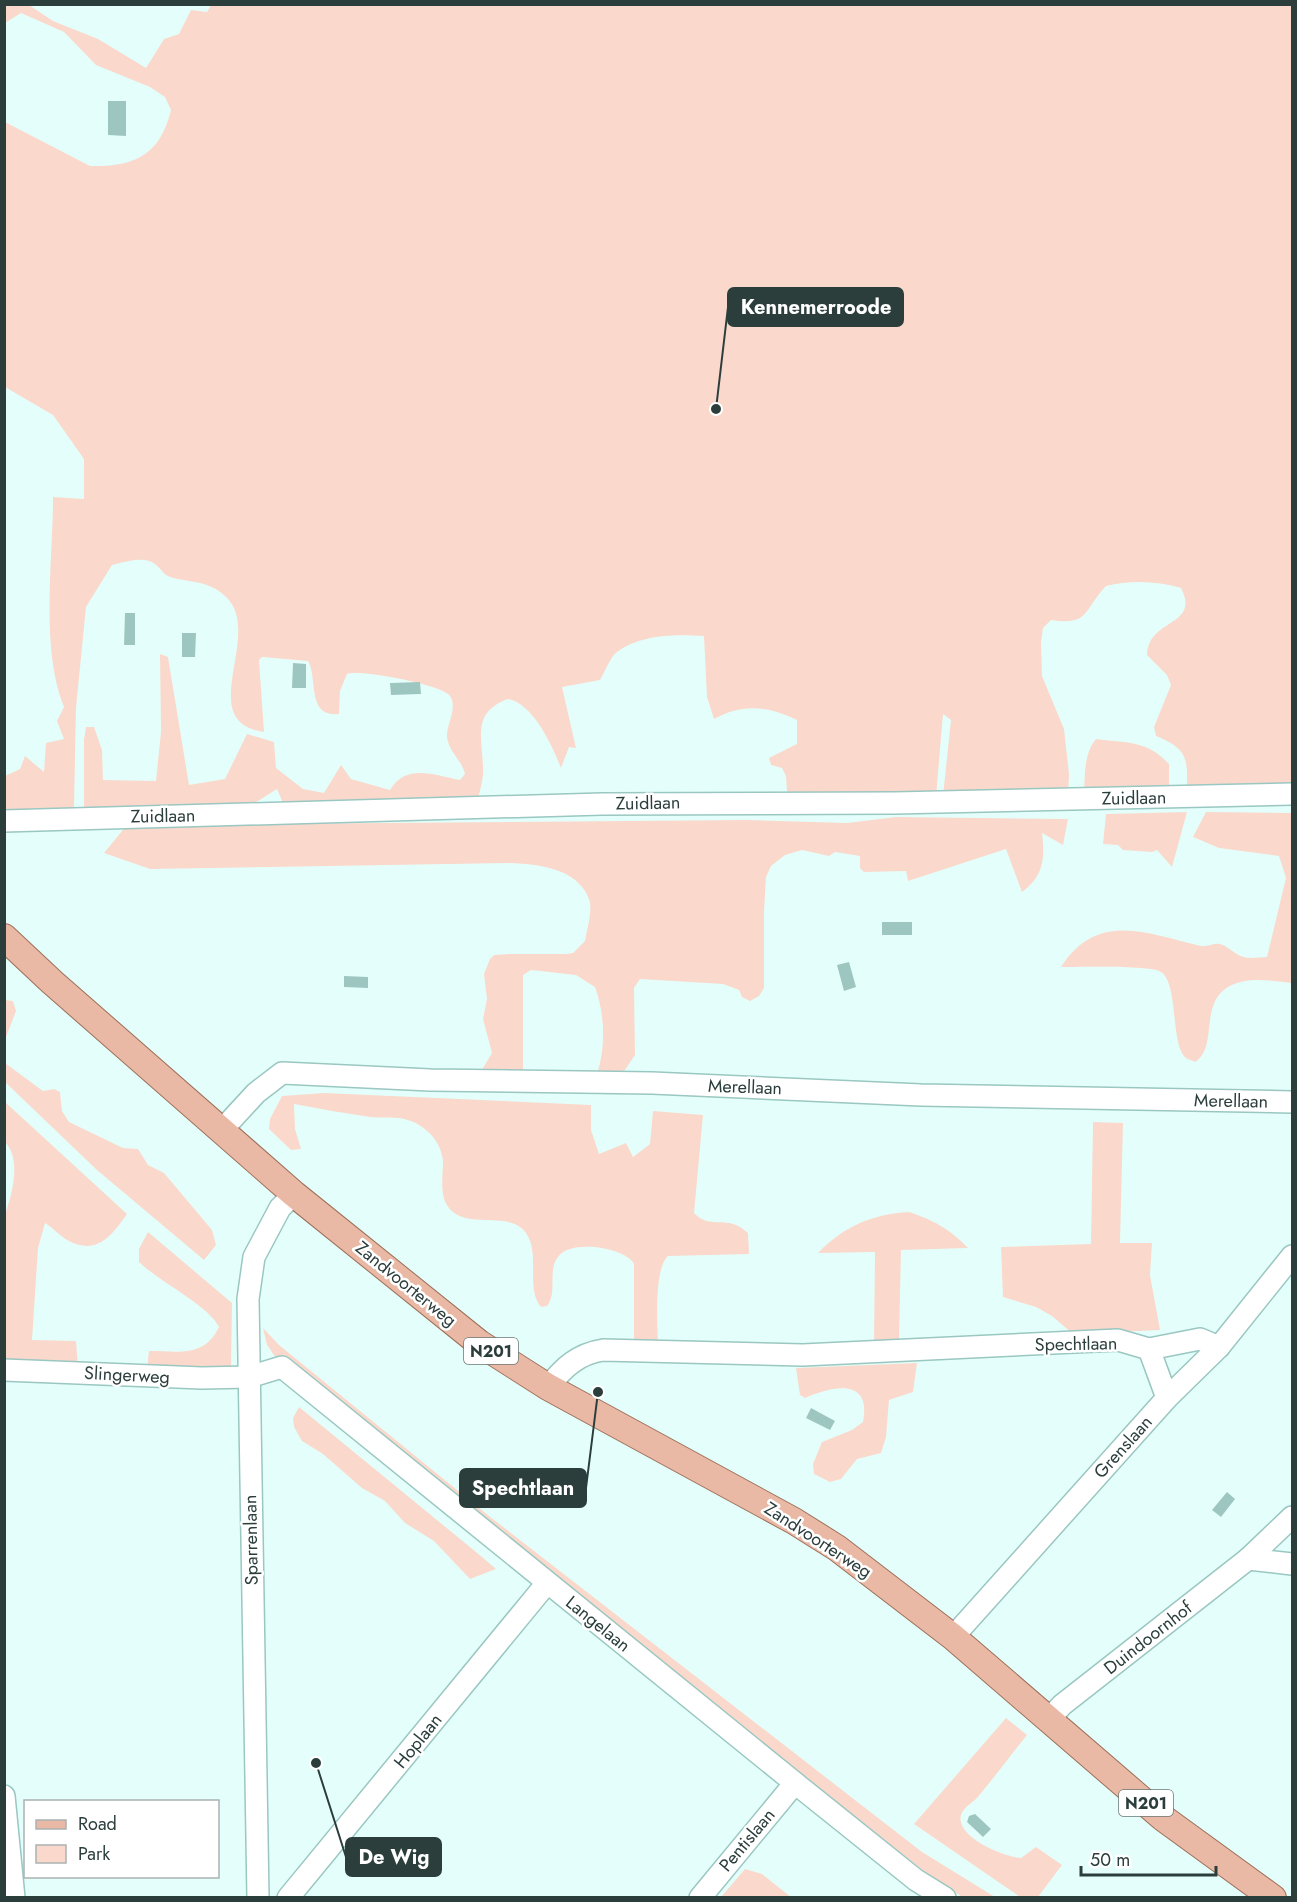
<svg xmlns="http://www.w3.org/2000/svg" width="1297" height="1902" font-family="Jost,sans-serif">
  <style>
    .green { fill: #fad9cc }
    .water { fill: #9ec6c1 }
    .lines { fill: none; stroke-linecap: round; stroke-linejoin: round }
    .minor-casing { stroke: #9ac7c1; stroke-width: 24 }
    .major-casing { stroke: #9d6f59; stroke-width: 28 }
    .minor { stroke: #fff; stroke-width: 21 }
    .major { stroke: #e9b9a5; stroke-width: 26 }
    .labels { text-anchor: middle; dominant-baseline: central; stroke-width: 5; stroke-linejoin: round; paint-order: stroke }
    .shield { fill: #fff; stroke: #6b7876; stroke-width: 1.5 }
    .shield-label { font-size: 16px; font-weight: bold; fill: #2b3e3c }
    .street-label { font-size: 18px; fill: #2b3e3c; stroke: #fff }
    .leader { fill: none; stroke: #2b3e3c; stroke-width: 2 }
    .callout-dot { fill: #2b3e3c; stroke: #fff; stroke-width: 2 }
    .callout { fill: #2b3e3c; stroke: #2b3e3c; stroke-width: 2 }
    .callout-label { font-size: 20px; text-anchor: middle; font-weight: bold; fill: #fff }
  </style>
  <rect width="100%" height="100%" fill="#e4fffb"/>
  <g class="green">
    <path d="M5 5H29L53 21 98 39 146 68 164 39 179 34 191 10 207 12 211 5H1292V787L1187 796C1187 761 1191 750 1156 736L1154 727 1171 685 1167 675 1147 655C1148 618 1201 627 1181 588 1157 581 1130 580 1106 586 1083 610 1090 626 1051 620L1043 628 1041 642 1042 676 1064 729 1069 774 1068 798 943 796 951 720 943 714 936 797 795 796 787 791 786 776 782 768 771 765 769 758 797 744V720C768 706 743 703 714 719L707 697 704 636C676 634 641 634 617 652 610 657 605 672 600 680L562 687 576 748 569 747 561 768C553 747 533 703 508 699 472 712 482 737 483 767 484 778 480 789 478 800L283 803 277 789 250 806 84 811V740L86 727H94L102 750 103 780 156 781 161 732 160 654 168 657 189 785 225 779 247 734 274 742 276 768 303 789 324 793 341 765 351 779 390 790C406 763 434 775 460 780L465 774C462 760 449 753 447 737 446 725 458 708 450 696 443 685 360 669 347 674L340 691 339 714C306 718 318 677 308 661L262 657 259 660 264 732C192 722 266 632 225 596 208 580 190 583 170 577 164 575 161 569 156 565 145 555 125 562 112 565L86 607 76 708 74 808 5 810V776L20 769 25 756 44 772 46 743 64 739 57 721 64 707C40 649 53 560 53 497L84 499V459L53 415 5 387V122L90 166C135 167 160 155 171 110L165 97 150 87 96 65 64 32 21 13 5 23Z"/>
    <path d="M1096 739C1126 743 1147 740 1169 764V796L1084 798C1085 779 1083 754 1096 739Z"/>
    <polygon points="1187,812 1172,867 1157,850 1152,852 1123,850 1118,845 1103,844 1106,814"/>
    <path d="M1206 812 1292 813V983C1278 982 1260 978 1245 981 1192 991 1222 1045 1195 1062 1192 1060 1189 1060 1186 1058 1170 1045 1179 984 1161 972 1152 965 1078 967 1061 967 1098 910 1148 934 1201 946 1207 947 1214 943 1220 944 1228 946 1235 955 1244 957 1250 959 1260 957 1267 957L1286 878 1279 856 1219 848 1193 837Z"/>
    <path d="M896 817 1068 819 1063 845 1042 833C1045 858 1044 876 1022 892L1006 849 908 881 906 871 864 872 860 868V856L835 852 829 856 802 850 785 855 771 866 766 877 764 912V988L759 996 750 1001 742 997 739 990 723 984 640 979 634 988 635 1055 625 1070 594 1083C606 1052 606 1018 595 987L576 975 531 970 523 975V1080L477 1078 492 1053 483 1019 487 999 484 974 490 959 494 955 510 954H567L573 953 585 941C587 929 593 911 589 899 577 867 536 864 508 863L150 869 104 853 127 825 747 820 847 823Z"/>
    <polygon points="5,1000 13,1001 16,1011 5,1040"/>
    <polygon points="5,1063 43,1091 54,1089 60,1092 62,1111 69,1122 123,1148 138,1149 148,1165 164,1173 212,1230 216,1245 204,1260 97,1170 5,1082"/>
    <path d="M324 1093 591 1105V1130L599 1154 626 1143 633 1157 650 1144 653 1111 703 1115 694 1213C711 1231 727 1213 748 1233L749 1254 668 1256C653 1270 658 1328 658 1349L634 1350V1264C625 1247 570 1239 558 1257 547 1270 558 1292 547 1306L541 1307C525 1288 541 1255 526 1233 511 1211 473 1228 453 1212 438 1200 443 1179 443 1161 441 1138 420 1120 398 1118 388 1117 379 1118 370 1117 345 1113 319 1109 294 1104L295 1129 301 1149 291 1150 269 1129 270 1119 282 1096Z"/>
    <path d="M5 1102 127 1214C111 1237 96 1256 67 1240 59 1235 52 1227 45 1223L38 1248 32 1340 76 1341 78 1367 5 1365 4 1217C12 1196 22 1159 5 1142Z"/>
    <polygon points="1093,1122 1123,1123 1120,1243 1152,1243 1150,1275 1160,1330 1073,1334 1052,1316 1036,1307 1003,1297 1001,1247 1091,1244"/>
    <path d="M909 1212C933 1220 950 1229 968 1248L901 1250 899 1341 874 1342 875 1252 818 1253C843 1227 872 1214 909 1212Z"/>
    <path d="M148 1232 232 1303 231 1369H147L149 1351C179 1351 204 1358 219 1327 208 1305 161 1283 139 1262V1249Z"/>
    <polygon points="263,1328 279,1345 489,1516 922,1852 995,1897 962,1897 929,1875 607,1624 276,1358 267,1345"/>
    <path d="M917 1363 913 1392 889 1400 886 1437 881 1453 857 1459 841 1479 830 1482 814 1474 813 1464 822 1442 852 1430 863 1422C872 1377 832 1386 805 1398L800 1395 796 1368Z"/>
    <polygon points="299,1407 476,1552 496,1569 470,1579 434,1541 405,1523 385,1501 362,1488 323,1454 302,1441 294,1427 293,1418"/>
    <path d="M1006 1718 1027 1735C1010 1756 994 1778 977 1798 972 1803 963 1808 961 1815 955 1837 1004 1857 1021 1858L1036 1847 1062 1865 1038 1897H1020L914 1824Z"/>
    <polygon points="745,1869 762,1874 791,1897 721,1897"/>
  </g>
  <g class="water">
    <polygon points="108,101 126,101 126,136 108,135"/>
    <polygon points="125,613 135,613 135,645 124,645"/>
    <polygon points="182,633 196,633 195,657 182,657"/>
    <polygon points="293,663 306,664 306,688 292,688"/>
    <polygon points="420,682 421,694 391,695 390,683"/>
    <rect x="882" y="922" width="30" height="13"/>
    <polygon points="849,962 856,987 844,991 837,965"/>
    <polygon points="344,976 368,977 368,988 344,987"/>
    <polygon points="811,1408 835,1421 830,1430 806,1418"/>
    <polygon points="1227,1492 1235,1499 1221,1517 1212,1510"/>
    <polygon points="975,1814 991,1829 983,1837 967,1822 969,1816"/>
  </g>
  <g class="lines">
    <g class="minor-casing">
      <g id="minor">
        <polyline points="4,821 602,804 895,803 1292,794"/>
        <polyline points="221,1131 256,1093 282,1073 430,1080 652,1083 921,1095 1292,1102"/>
        <polyline points="1149,1349 1167,1398"/>
        <polyline points="4,1370 202,1378 249,1377 282,1367 795,1783 916,1880 945,1898"/>
        <path d="M548 1387C564 1367 578 1354 603 1350L803 1355 1118 1340 1149 1349 1200 1339 1219 1347"/>
        <polyline points="1248,1559 1292,1564"/>
        <polyline points="953,1637 1167,1398 1219,1347 1292,1256"/>
        <polyline points="1049,1719 1062,1705 1248,1559 1292,1517"/>
        <polyline points="4,1796 14,1898"/>
        <polyline points="258,1898 248,1299 254,1257 280,1208 294,1194"/>
        <polyline points="288,1898 547,1583"/>
        <polyline points="700,1898 795,1783"/>
      </g>
    </g>
    <g class="major-casing">
      <polyline id="major" points="4,937 52,982 294,1194 479,1343 548,1387 794,1521 837,1548 953,1637 1163,1818 1273,1898"/>
    </g>
    <use href="#minor" class="minor"/>
    <use href="#major" class="major"/>
  </g>
  <g class="labels">
    <g class="shield">
      <rect x="464" y="1338" width="54" height="26" rx="4.5"/>
      <rect x="1119" y="1790" width="54" height="26" rx="4.5"/>
    </g>
    <g class="shield-label">
      <text x="491" y="1351">N201</text>
      <text x="1146" y="1803">N201</text>
    </g>
    <g class="street-label">
      <text transform="translate(1134 798) rotate(-1)">Zuidlaan</text>
      <text transform="translate(648 803) rotate(-1)">Zuidlaan</text>
      <text transform="translate(163 816) rotate(-1)">Zuidlaan</text>
      <text transform="translate(745 1087) rotate(2)">Merellaan</text>
      <text transform="translate(1231 1101) rotate(1)">Merellaan</text>
      <text transform="translate(406 1284) rotate(39)">Zandvoorterweg</text>
      <text transform="translate(1076 1344) rotate(-1)">Spechtlaan</text>
      <text transform="translate(127 1375) rotate(3)">Slingerweg</text>
      <text transform="translate(1123 1447) rotate(-48)">Grenslaan</text>
      <text transform="translate(251 1540) rotate(-91)">Sparrenlaan</text>
      <text transform="translate(818 1540) rotate(33)">Zandvoorterweg</text>
      <text transform="translate(598 1624) rotate(39)">Langelaan</text>
      <text transform="translate(1148 1638) rotate(-38)">Duindoornhof</text>
      <text transform="translate(418 1741) rotate(-51)">Hoplaan</text>
      <text transform="translate(747 1840) rotate(-50)">Pentislaan</text>
    </g>
  </g>
  <path class="leader" d="M716 409L728 307M598 1392L586 1488M316 1763L346 1857"/>
  <g class="callout-dot">
    <circle cx="716" cy="409" r="6"/>
    <circle cx="598" cy="1392" r="6"/>
    <circle cx="316" cy="1763" r="6"/>
  </g>
  <g class="callout">
    <rect x="728" y="288" width="175" height="38" rx="6"/>
    <rect x="460" y="1469" width="126" height="38" rx="6"/>
    <rect x="346" y="1838" width="95" height="38" rx="6"/>
  </g>
  <g class="callout-label">
    <text x="816" y="314">Kennemerroode</text>
    <text x="523" y="1495">Spechtlaan</text>
    <text x="394" y="1864">De Wig</text>
  </g>
  <rect width="1297" height="1902" fill="none" stroke="#2b3e3c" stroke-width="12"/>
  <rect x="24" y="1800" width="195" height="78" fill="#ffffff" stroke="#aab2b1" stroke-width="1.5"/>
  <rect x="36" y="1820" width="30" height="9" fill="#e9b9a5" stroke="#aab2b1" stroke-width="1.5"/>
  <text x="78" y="1830" font-size="18" fill="#2b3e3c">Road</text>
  <rect x="36" y="1845" width="30" height="18" fill="#fad9cc" stroke="#aab2b1" stroke-width="1.5"/>
  <text x="78" y="1860" font-size="18" fill="#2b3e3c">Park</text>
  <path d="M1081 1866v9h135v-9" fill="none" stroke="#2b3e3c" stroke-width="3"/>
  <text x="1090" y="1866" font-size="18" fill="#2b3e3c" stroke="#ffffff" stroke-width="4.5" paint-order="stroke">50 m</text>
</svg>
